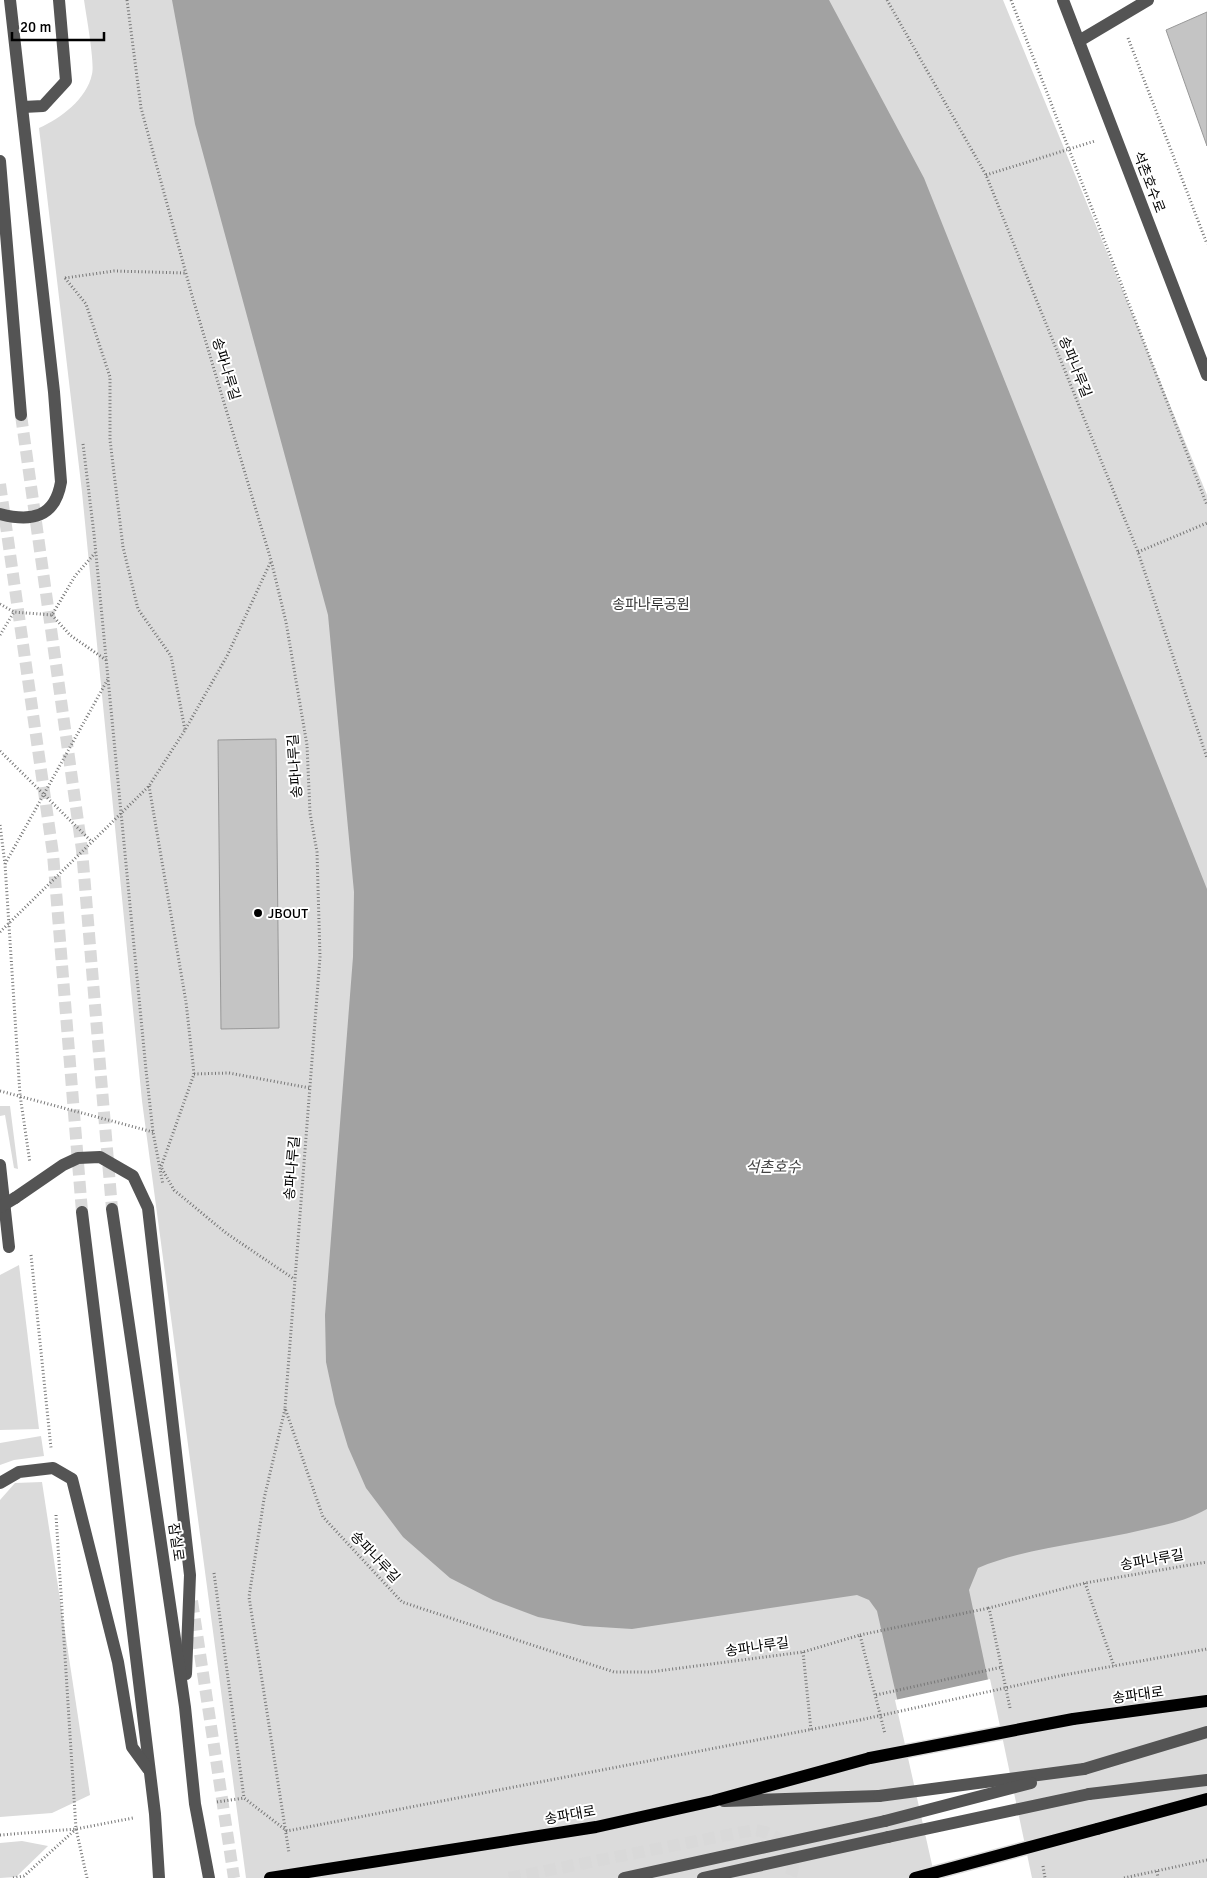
<svg xmlns="http://www.w3.org/2000/svg" width="1207" height="1878" font-family="Signika,'Noto Sans KR',sans-serif">
  <style>
    .green { fill: #dbdbdb }
    .water { fill: #a2a2a2 }
    .pier { fill: #fff }
    .building { fill: #c4c4c4; stroke: #989898 }
    .lines { fill: none; stroke-linecap: round; stroke-linejoin: round }
    .minor-tunnel { stroke: #d9d9d9; stroke-width: 12; stroke-dasharray: 12 6; stroke-linecap: butt }
    .major-casing { stroke: #dbdbdb; stroke-width: 15 }
    .path { stroke: #767676; stroke-width: 3; stroke-dasharray: 1 2.5; stroke-linecap: butt }
    .minor { stroke: #545454; stroke-width: 12 }
    .major { stroke: #000; stroke-width: 12 }
    .major-bridge-casing { stroke: #dbdbdb; stroke-width: 15; stroke-linecap: butt }
    .path-bridge { stroke: #767676; stroke-width: 3; stroke-dasharray: 1 2.5; stroke-linecap: butt }
    .minor-bridge { stroke: #545454; stroke-width: 12 }
    .major-bridge { stroke: #000; stroke-width: 12 }
    .poi-dot { fill: #000; stroke: #fff; stroke-width: 2 }
    .labels { text-anchor: middle; dominant-baseline: central; stroke-width: 4; stroke-linejoin: round; paint-order: stroke }
    .street-label { font-size: 14px; fill: #000; stroke: #fff }
    .park-label { font-size: 14px; fill: #323232; stroke: #fff }
    .poi-label { font-size: 14px; fill: #000; stroke: #fff; text-anchor: start }
    .water-label { font-size: 15px; font-style: italic; fill: #434343; stroke: #fff }
  </style>
  <rect width="100%" height="100%" fill="#fff"/>
  <g class="green">
    <path d="M84 0H1003L1207 495V1878H246L142 1101 82 492 39 128C60 119 87 99 92 74 95 63 86 14 84 0Z"/>
    <polygon points="0,1106 10,1106 18,1169 14,1168 5,1115 0,1116"/>
    <polygon points="19,1265 39,1429 0,1430 0,1275"/>
    <polygon points="41,1436 44,1456 14,1460 0,1465 0,1443"/>
    <polygon points="42,1482 90,1795 52,1813 0,1817 0,1500 15,1483"/>
    <polygon points="22,1841 48,1846 16,1877 0,1878 0,1843"/>
  </g>
  <path class="water" d="M172 0H829L924 178 1207 889V1509C1186 1521 1165 1525 1142 1530 1089 1543 1028 1547 978 1568L969 1590 1030 1878H938L877 1611 869 1600 857 1595 632 1629 584 1626 538 1617 493 1600 450 1578 403 1537 366 1488 348 1447 335 1404 326 1362 325 1315 353 957 354 892 328 615 195 124Z"/>
  <polygon class="pier" points="990,1679 1032,1878 935,1878 895,1700"/>
  <g class="building">
    <polygon points="1207,12 1207,146 1166,30"/>
    <polygon points="276,739 279,1028 221,1029 218,740"/>
  </g>
  <g class="lines">
    <g class="minor-tunnel">
      <polyline points="21,415 82,850 112,1209"/>
      <polyline points="0,484 53,854 82,1212"/>
      <polyline points="192,1601 234,1878"/>
      <path d="M509 1878 753 1830C777 1832 802 1851 790 1878"/>
    </g>
    <g class="major-casing">
      <g id="major">
        <polyline points="1073,1719 1207,1701"/>
        <polyline points="1097,1829 1207,1799"/>
        <polyline points="270,1878 596,1827 713,1801 870,1758"/>
      </g>
    </g>
    <g class="path">
      <polyline points="127,0 141,108 191,292 271,560 286,622 307,745 310,813 317,852 320,957 285,1408 323,1517 402,1602 614,1672 650,1672 803,1652 860,1635 885,1734"/>
      <polyline points="887,0 986,175 1138,552 1207,758"/>
      <polyline points="1011,0 1207,505"/>
      <polyline points="1128,38 1207,244"/>
      <polyline points="986,175 1095,141"/>
      <polyline points="65,278 86,304 110,377 110,440 123,547 138,609 171,656 185,730"/>
      <polyline points="65,278 114,271 185,273"/>
      <polyline points="83,444 94,534 146,1070 153,1132 163,1185"/>
      <polyline points="1138,552 1207,523"/>
      <polyline points="0,604 14,612 52,615 75,576 95,553"/>
      <polyline points="52,615 70,635 106,660"/>
      <polyline points="0,635 14,612"/>
      <polyline points="0,751 91,841"/>
      <polyline points="149,786 186,1002 194,1074 161,1167 174,1190 226,1233 294,1279"/>
      <polyline points="0,825 5,864 20,1095 30,1163"/>
      <polyline points="5,864 108,679"/>
      <polyline points="0,932 149,786 185,730 227,656 271,561"/>
      <polyline points="194,1074 229,1073 310,1088"/>
      <polyline points="0,1091 153,1132"/>
      <polyline points="31,1255 51,1448"/>
      <polyline points="285,1409 264,1499 249,1597 289,1853"/>
      <polyline points="56,1515 76,1829 87,1878"/>
      <polyline points="214,1573 244,1798"/>
      <polyline points="1085,1583 1114,1666"/>
      <polyline points="860,1635 989,1608"/>
      <polyline points="803,1652 811,1730"/>
      <polyline points="1064,1675 1207,1649"/>
      <polyline points="876,1695 1002,1667"/>
      <polyline points="1010,1708 989,1608 1085,1583 1207,1562"/>
      <polyline points="217,1802 244,1798 287,1831 860,1720"/>
      <polyline points="0,1835 76,1829 133,1818"/>
      <polyline points="1043,1866 1045,1878"/>
      <polyline points="1157,1871 1158,1878"/>
      <polyline points="13,1878 24,1876 76,1829"/>
      <polyline points="1124,1878 1207,1860"/>
    </g>
    <g class="minor">
      <polyline points="1063,0 1207,375"/>
      <polyline points="1079,41 1148,0"/>
      <polyline points="23,107 43,106 66,81 59,0"/>
      <polyline points="0,161 21,415"/>
      <path d="M0 514C31 522 55 518 61 482L54 392 10 0"/>
      <polyline points="0,1165 9,1247"/>
      <polyline points="15,1198 63,1165 78,1158 100,1157 133,1176 148,1208 190,1575 186,1674"/>
      <polyline points="112,1209 185,1707 195,1804 209,1878"/>
      <polyline points="82,1212 155,1814 159,1878"/>
      <polyline points="0,1483 19,1472 53,1468 72,1479 118,1662 132,1747 148,1769"/>
      <polyline points="1084,1769 1207,1732"/>
      <polyline points="1089,1794 1207,1780"/>
      <polyline points="724,1801 879,1796"/>
      <polyline points="624,1878 885,1821"/>
      <polyline points="703,1878 888,1837"/>
    </g>
    <use href="#major" class="major"/>
    <g class="major-bridge-casing">
      <g id="major-bridge">
        <polyline points="870,1758 1073,1719"/>
        <polyline points="915,1878 1097,1829"/>
      </g>
    </g>
    <polyline class="path-bridge" points="860,1720 1064,1675"/>
    <g class="minor-bridge">
      <polyline points="0,1207 15,1198"/>
      <polyline points="879,1796 1084,1769"/>
      <polyline points="885,1821 1031,1783"/>
      <polyline points="888,1837 1089,1794"/>
    </g>
    <use href="#major-bridge" class="major-bridge"/>
  </g>
  <circle class="poi-dot" cx="258" cy="913" r="5"/>
  <g class="labels">
    <g class="street-label">
      <text transform="translate(1149 182) rotate(69)">석촌호수로</text>
      <text transform="translate(1075 367) rotate(68)">송파나루길</text>
      <text transform="translate(226 369) rotate(73)">송파나루길</text>
      <text transform="translate(295 766) rotate(-94)">송파나루길</text>
      <text transform="translate(292 1168) rotate(-85)">송파나루길</text>
      <text transform="translate(176 1542) rotate(82)">잠실로</text>
      <text transform="translate(375 1557) rotate(47)">송파나루길</text>
      <text transform="translate(1152 1560) rotate(-10)">송파나루길</text>
      <text transform="translate(757 1647) rotate(-8)">송파나루길</text>
      <text transform="translate(1138 1695) rotate(-8)">송파대로</text>
      <text transform="translate(570 1815) rotate(-10)">송파대로</text>
    </g>
    <g class="park-label">
      <text x="651" y="604">송파나루공원</text>
    </g>
    <g class="poi-label">
      <text x="268" y="913">JBOUT</text>
    </g>
    <g class="water-label">
      <text x="773" y="1167">석촌호수</text>
    </g>
  </g>
  <path d="M12 32v8h92v-8" fill="none" stroke="#000000" stroke-width="2.5"/>
  <text x="20" y="32" font-size="15" fill="#000000" stroke="#ffffff" stroke-width="4" paint-order="stroke">20 m</text>
</svg>
